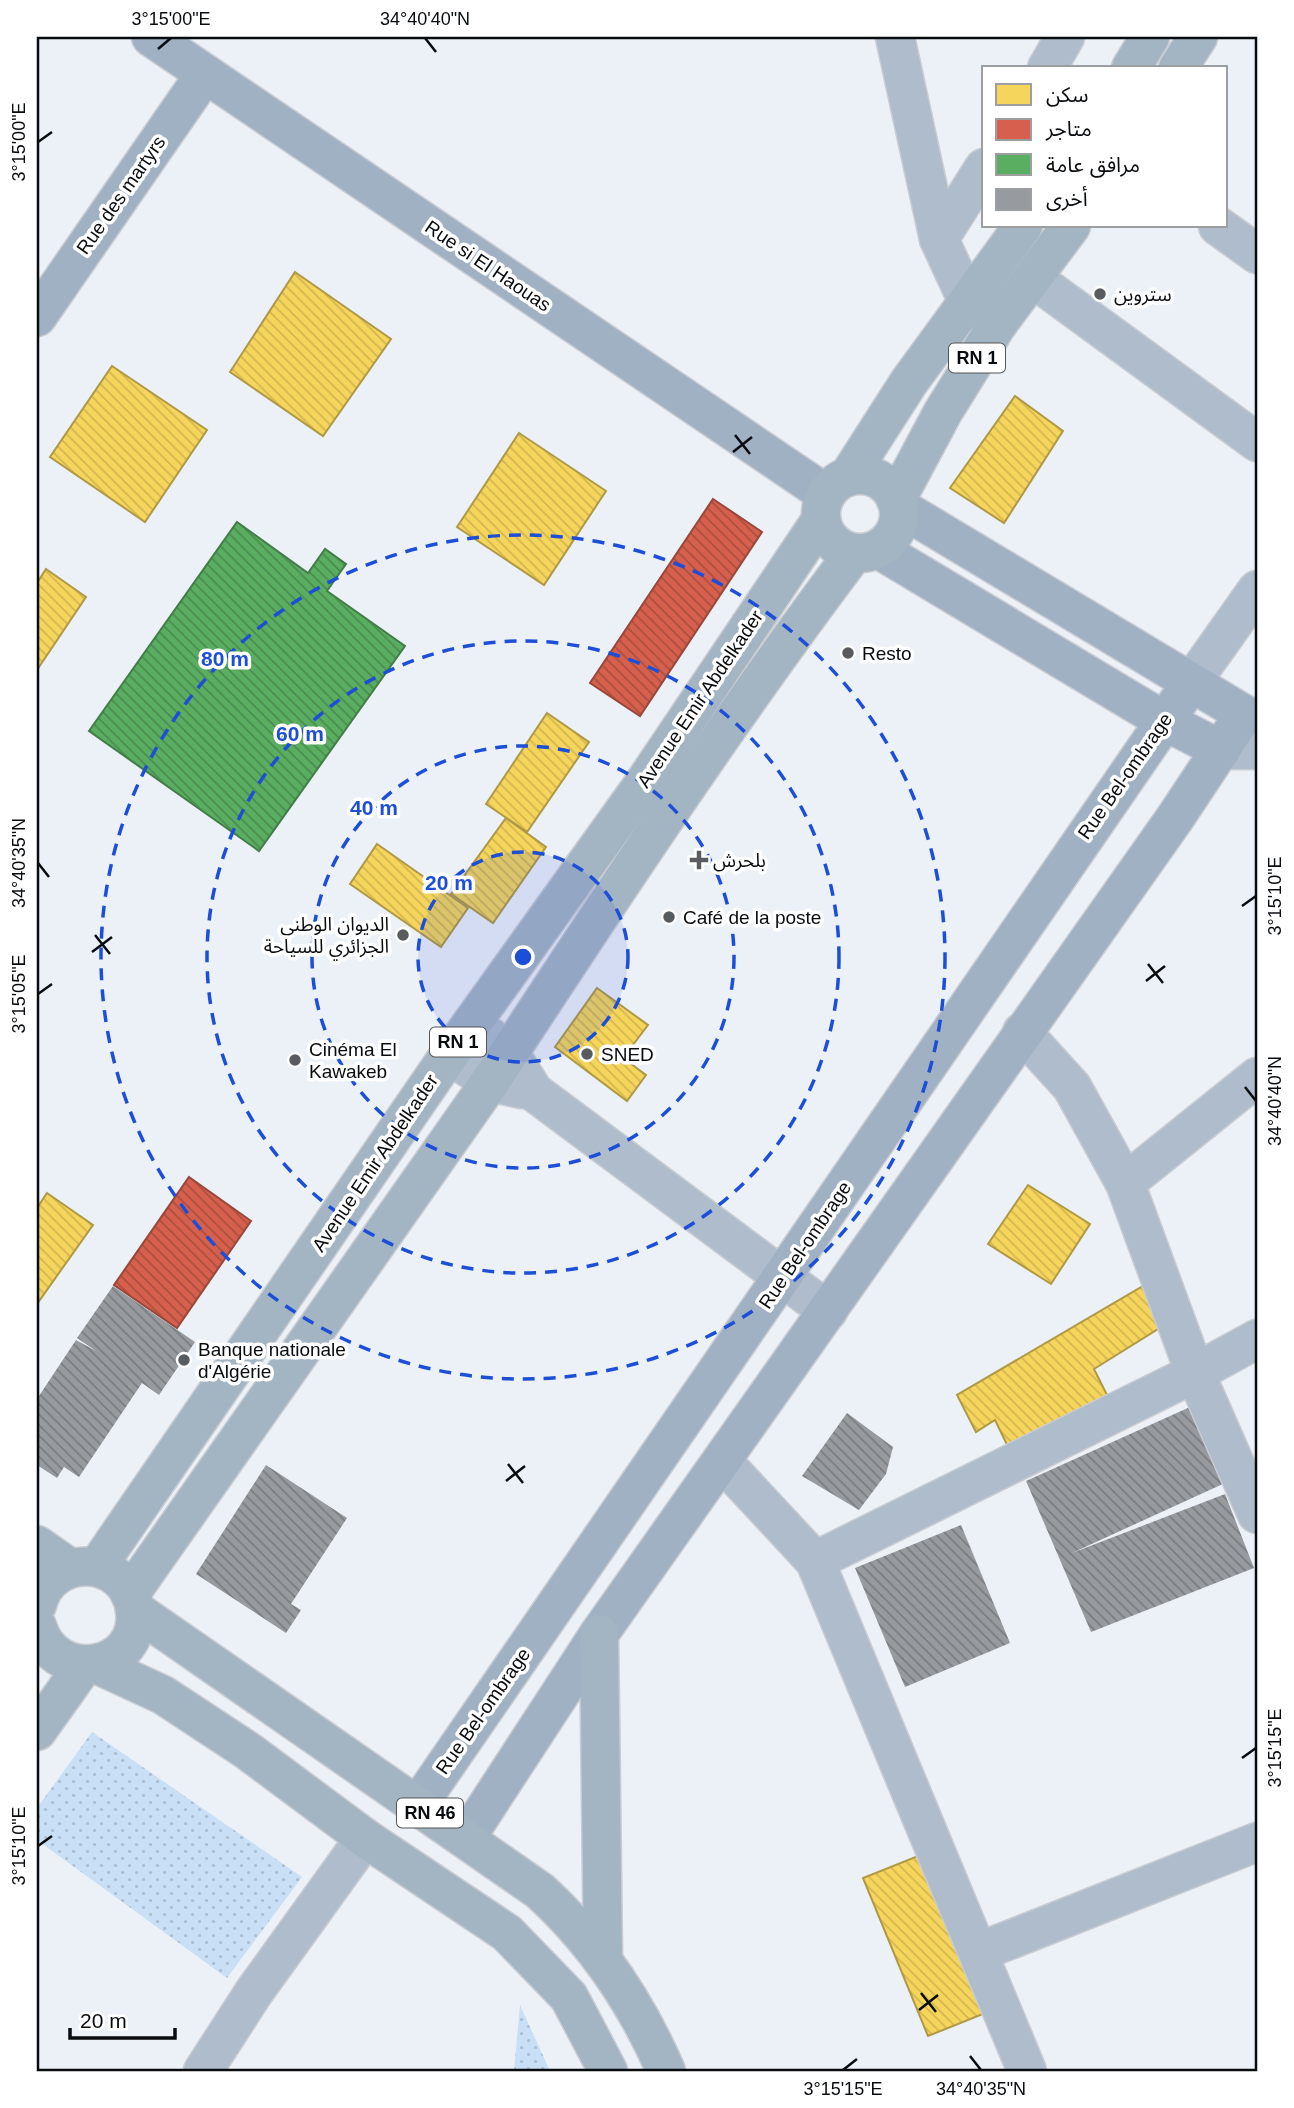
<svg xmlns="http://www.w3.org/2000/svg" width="1294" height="2108" font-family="Arial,'Noto Sans Arabic',sans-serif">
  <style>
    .garden { fill: url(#garden-dots) }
    .homes { fill: url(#homes-back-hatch); stroke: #af9945; stroke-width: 2 }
    .shops { fill: url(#shops-back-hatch); stroke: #98473a; stroke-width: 2 }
    .public { fill: url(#public-back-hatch); stroke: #427d48; stroke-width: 2 }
    .building { fill: url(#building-back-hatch) }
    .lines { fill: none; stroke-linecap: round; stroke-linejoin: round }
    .street-casing { stroke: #c9ccd1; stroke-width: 41 }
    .secondary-casing { stroke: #c9ccd1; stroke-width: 41 }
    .primary-casing { stroke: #c9ccd1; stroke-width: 41 }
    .street { stroke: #aebccb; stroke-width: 38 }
    .secondary { stroke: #9fb1c2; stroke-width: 38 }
    .primary { stroke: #a3b4c3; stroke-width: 38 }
    .ticks { fill: none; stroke: #090c0f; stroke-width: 2.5 }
    .ring { fill: none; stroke: #1d4ed8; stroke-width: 3.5; stroke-dasharray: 12 9 }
    .poi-dot { fill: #585c60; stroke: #fff; stroke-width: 2.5 }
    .labels { text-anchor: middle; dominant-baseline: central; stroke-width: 7; stroke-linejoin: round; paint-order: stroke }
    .shield { fill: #fff; stroke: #535557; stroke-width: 2 }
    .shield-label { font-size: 18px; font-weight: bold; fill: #090c0f }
    .street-label { font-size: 19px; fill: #090c0f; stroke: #fff }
    .poi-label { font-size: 19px; fill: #090c0f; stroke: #fff; text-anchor: start }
    .centre { fill: #1d4ed8; stroke: #fff; stroke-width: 3.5 }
    .ring-label { font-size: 21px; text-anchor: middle; font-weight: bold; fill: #1d4ed8; stroke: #fff; stroke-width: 7; stroke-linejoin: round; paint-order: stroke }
    .neatline { fill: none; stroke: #090c0f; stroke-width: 2.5 }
    .ticks-label { font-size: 18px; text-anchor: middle; fill: #090c0f }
  </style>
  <defs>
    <pattern id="garden-dots" width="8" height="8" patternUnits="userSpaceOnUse" patternTransform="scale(1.75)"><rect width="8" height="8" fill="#c9dff5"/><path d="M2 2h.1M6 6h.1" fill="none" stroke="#abbed1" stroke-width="1.8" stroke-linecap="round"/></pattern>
    <pattern id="homes-back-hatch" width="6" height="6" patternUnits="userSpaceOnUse" patternTransform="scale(1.75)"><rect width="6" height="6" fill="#f6d55c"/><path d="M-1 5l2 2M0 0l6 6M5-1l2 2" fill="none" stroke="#d2b64f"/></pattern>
    <pattern id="shops-back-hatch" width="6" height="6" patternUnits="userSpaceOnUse" patternTransform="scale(1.75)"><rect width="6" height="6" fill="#d6604d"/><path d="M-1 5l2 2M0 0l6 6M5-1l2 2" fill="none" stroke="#ac4e3e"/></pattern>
    <pattern id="public-back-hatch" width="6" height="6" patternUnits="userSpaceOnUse" patternTransform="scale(1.75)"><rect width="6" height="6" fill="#5aae61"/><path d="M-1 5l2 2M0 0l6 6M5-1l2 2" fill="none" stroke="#498c4e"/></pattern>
    <pattern id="building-back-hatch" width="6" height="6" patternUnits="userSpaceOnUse" patternTransform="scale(1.75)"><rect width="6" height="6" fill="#979b9f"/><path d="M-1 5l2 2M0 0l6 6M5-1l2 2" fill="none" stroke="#797d80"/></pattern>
  </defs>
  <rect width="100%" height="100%" fill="#ecf1f7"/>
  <g class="garden">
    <polygon points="92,1732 302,1877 227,1978 37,1840 37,1808"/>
    <polygon points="520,2005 550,2071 514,2071"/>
  </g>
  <g class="homes">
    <polygon points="295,272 391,339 323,436 230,372"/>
    <polygon points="112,366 207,430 145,522 50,457"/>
    <polygon points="1015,396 1063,431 1004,523 950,488"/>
    <polygon points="519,433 606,491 544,585 457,527"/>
    <polygon points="46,569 86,597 37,670 37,583"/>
    <polygon points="547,713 589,742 527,832 486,804"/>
    <polygon points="506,818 546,847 493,923 451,894"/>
    <polygon points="377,844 468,908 441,947 350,884"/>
    <polygon points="597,988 648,1025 623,1058 646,1075 627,1101 555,1047"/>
    <polygon points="1028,1185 1090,1224 1051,1284 988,1244"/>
    <polygon points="47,1193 93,1225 37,1304 37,1208"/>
    <polygon points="1155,1279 1174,1319 1094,1369 1113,1407 1015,1461 995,1420 976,1432 957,1395"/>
    <polygon points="928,1852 993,2010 928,2036 863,1878"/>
  </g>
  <g class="shops">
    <polygon points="713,499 762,532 640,716 590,683"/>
    <polygon points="189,1177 251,1221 177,1328 114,1285"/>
  </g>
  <polygon class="public" points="237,522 308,573 325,549 346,564 327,591 405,646 259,851 89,731"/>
  <g class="building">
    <polygon points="113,1286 195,1342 159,1395 142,1383 79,1477 64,1467 57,1478 37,1465 37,1399 76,1340 96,1351 77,1338"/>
    <polygon points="1190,1407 1225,1483 1072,1553 1225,1494 1254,1568 1091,1632 1026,1481"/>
    <polygon points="847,1413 893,1447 886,1474 859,1510 802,1476"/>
    <polygon points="266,1465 347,1518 291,1604 301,1610 286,1633 196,1574"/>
    <polygon points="961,1525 1010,1643 905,1687 855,1568"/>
  </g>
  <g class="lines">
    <g class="street-casing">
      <g id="street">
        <polyline points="895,37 939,239 968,302 990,320"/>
        <polyline points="1047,68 1065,37"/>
        <polyline points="1218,226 1257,254"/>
        <polyline points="939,239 984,168"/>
        <polyline points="1034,279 1257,442"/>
        <polyline points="1191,683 1257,590"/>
        <polyline points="1221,750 1257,750"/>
        <polyline points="472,1023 509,1052 534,1092 828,1311"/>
        <polyline points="1022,1032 1072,1087 1125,1183 1195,1373 1257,1514"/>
        <polyline points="449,1055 490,1082 521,1089"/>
        <polyline points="1125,1183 1257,1077"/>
        <polyline points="722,1461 815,1561 1027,2071"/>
        <polyline points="815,1561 1195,1373 1257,1339"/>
        <polyline points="979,1952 1257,1842"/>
        <polyline points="203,2071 254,1992 365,1838"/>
      </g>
    </g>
    <g class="secondary-casing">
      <g id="secondary">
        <polyline points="151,37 826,494"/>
        <polyline points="37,317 205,74"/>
        <polyline points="878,549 1163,720 1221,750"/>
        <polyline points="418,1805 1191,683"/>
        <polyline points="466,1838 599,1634 1175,818 1244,714 899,507"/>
      </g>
    </g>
    <g class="primary-casing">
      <g id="primary">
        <polyline points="1131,68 1150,37"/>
        <polyline points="1178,68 1198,37"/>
        <circle cx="860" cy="514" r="39"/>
        <polyline points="848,477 909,382 1023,226"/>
        <polyline points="896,500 943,412 997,325 1071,226"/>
        <polyline points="37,1545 70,1568"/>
        <polyline points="97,1567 449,1055 642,786 821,520"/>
        <path d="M130 1594 490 1082C607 903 725 724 854 553"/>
        <path d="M37 1605C50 1552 127 1554 135 1610 143 1670 55 1687 37 1626"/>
        <path d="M135 1610 540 1891C596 1942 636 2002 666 2071"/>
        <polyline points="599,1634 603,1957"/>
        <polyline points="96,1664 163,1695 248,1751 365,1838 507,1933 569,1997 608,2071"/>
        <polyline points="37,1731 84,1665"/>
      </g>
    </g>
    <use href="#street" class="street"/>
    <use href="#secondary" class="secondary"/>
    <use href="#primary" class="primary"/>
  </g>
  <path class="ticks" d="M425 38 436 52M158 49 171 38M38 142 52 132M735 435 750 454M733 452 752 437M38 863 49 877M1242 906 1256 896M95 935 110 954M92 952 112 937M1148 964 1163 983M1146 981 1165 966M38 994 52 984M1245 1087 1256 1101M508 1464 523 1483M506 1481 525 1466M1242 1758 1256 1748M38 1846 52 1836M921 1993 936 2012M919 2010 938 1995M970 2056 981 2070M843 2070 857 2059"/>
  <circle cx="523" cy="957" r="105" fill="#1d4ed8" fill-opacity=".12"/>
  <g class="ring">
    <circle cx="523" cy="957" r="105"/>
    <circle cx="523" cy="957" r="211"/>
    <circle cx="523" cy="957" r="316"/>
    <circle cx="523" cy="957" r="422"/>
  </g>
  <g class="poi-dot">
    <circle cx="1100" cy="294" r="7"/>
    <circle cx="848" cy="653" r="7"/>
    <path d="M695.5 849.5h7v7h7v7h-7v7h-7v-7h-7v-7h7z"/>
    <circle cx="669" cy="917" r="7"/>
    <circle cx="403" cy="935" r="7"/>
    <circle cx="587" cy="1054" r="7"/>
    <circle cx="295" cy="1060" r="7"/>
    <circle cx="184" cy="1360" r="7"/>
  </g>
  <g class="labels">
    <g class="shield">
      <rect x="949" y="343.5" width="56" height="29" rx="5"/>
      <rect x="430" y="1027.5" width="56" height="29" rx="5"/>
      <rect x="397" y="1798.5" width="66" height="29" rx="5"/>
    </g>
    <g class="shield-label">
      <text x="977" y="358">RN 1</text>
      <text x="458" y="1042">RN 1</text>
      <text x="430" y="1813">RN 46</text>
    </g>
    <g class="street-label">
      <text transform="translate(121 195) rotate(-55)">Rue des martyrs</text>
      <text transform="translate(488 266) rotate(34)">Rue si El Haouas</text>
      <text transform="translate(700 699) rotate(-56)">Avenue Emir Abdelkader</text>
      <text transform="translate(1125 776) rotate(-55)">Rue Bel-ombrage</text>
      <text transform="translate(375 1163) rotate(-56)">Avenue Emir Abdelkader</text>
      <text transform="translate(805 1245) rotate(-56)">Rue Bel-ombrage</text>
      <text transform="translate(483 1711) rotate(-55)">Rue Bel-ombrage</text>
    </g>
    <g class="poi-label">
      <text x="1114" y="294">ستروين</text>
      <text x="862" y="653">Resto</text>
      <text x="713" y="860">بلحرش</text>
      <text x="683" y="917">Café de la poste</text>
      <text x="389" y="924" text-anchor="end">الديوان الوطني<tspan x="389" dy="22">الجزائري للسياحة</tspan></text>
      <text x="309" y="1049">Cinéma El<tspan x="309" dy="22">Kawakeb</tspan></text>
      <text x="601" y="1054">SNED</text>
      <text x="198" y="1349">Banque nationale<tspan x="198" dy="22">d'Algérie</tspan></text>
    </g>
  </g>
  <circle cx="523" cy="957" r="10" class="centre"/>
  <g class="ring-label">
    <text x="225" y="666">80 m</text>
    <text x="300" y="741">60 m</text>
    <text x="374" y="815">40 m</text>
    <text x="449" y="890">20 m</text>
  </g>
  <rect width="1294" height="2108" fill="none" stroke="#ffffff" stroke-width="77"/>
  <rect x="982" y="66" width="245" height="161" fill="#ffffff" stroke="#9d9e9f" stroke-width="2"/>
  <rect x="996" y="84" width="35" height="21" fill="#f6d55c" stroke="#9d9e9f" stroke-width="2"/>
  <text x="1046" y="102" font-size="21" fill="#090c0f">سكن</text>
  <rect x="996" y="119" width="35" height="21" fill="#d6604d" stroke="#9d9e9f" stroke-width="2"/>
  <text x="1046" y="136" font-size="21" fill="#090c0f">متاجر</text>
  <rect x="996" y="154" width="35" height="21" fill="#5aae61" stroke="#9d9e9f" stroke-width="2"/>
  <text x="1046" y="172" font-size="21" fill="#090c0f">مرافق عامة</text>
  <rect x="996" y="189" width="35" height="21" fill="#979b9f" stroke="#9d9e9f" stroke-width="2"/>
  <text x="1046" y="206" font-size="21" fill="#090c0f">أخرى</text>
  <path d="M70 2028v10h105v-10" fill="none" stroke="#090c0f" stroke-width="3.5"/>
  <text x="80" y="2028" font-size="21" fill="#090c0f" stroke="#ffffff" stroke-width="5" paint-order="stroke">20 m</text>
  <rect x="38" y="38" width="1218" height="2032" class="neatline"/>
  <g class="ticks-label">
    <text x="171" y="25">3°15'00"E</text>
    <text x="425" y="25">34°40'40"N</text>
    <text transform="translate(19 142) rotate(-90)" y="6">3°15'00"E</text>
    <text transform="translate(19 863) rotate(-90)" y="6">34°40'35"N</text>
    <text transform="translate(1275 896) rotate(-90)" y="6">3°15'10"E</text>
    <text transform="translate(19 994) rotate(-90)" y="6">3°15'05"E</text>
    <text transform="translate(1275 1101) rotate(-90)" y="6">34°40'40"N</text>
    <text transform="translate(1275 1748) rotate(-90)" y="6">3°15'15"E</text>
    <text transform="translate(19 1846) rotate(-90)" y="6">3°15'10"E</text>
    <text x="843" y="2095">3°15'15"E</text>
    <text x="981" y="2095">34°40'35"N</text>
  </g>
</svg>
